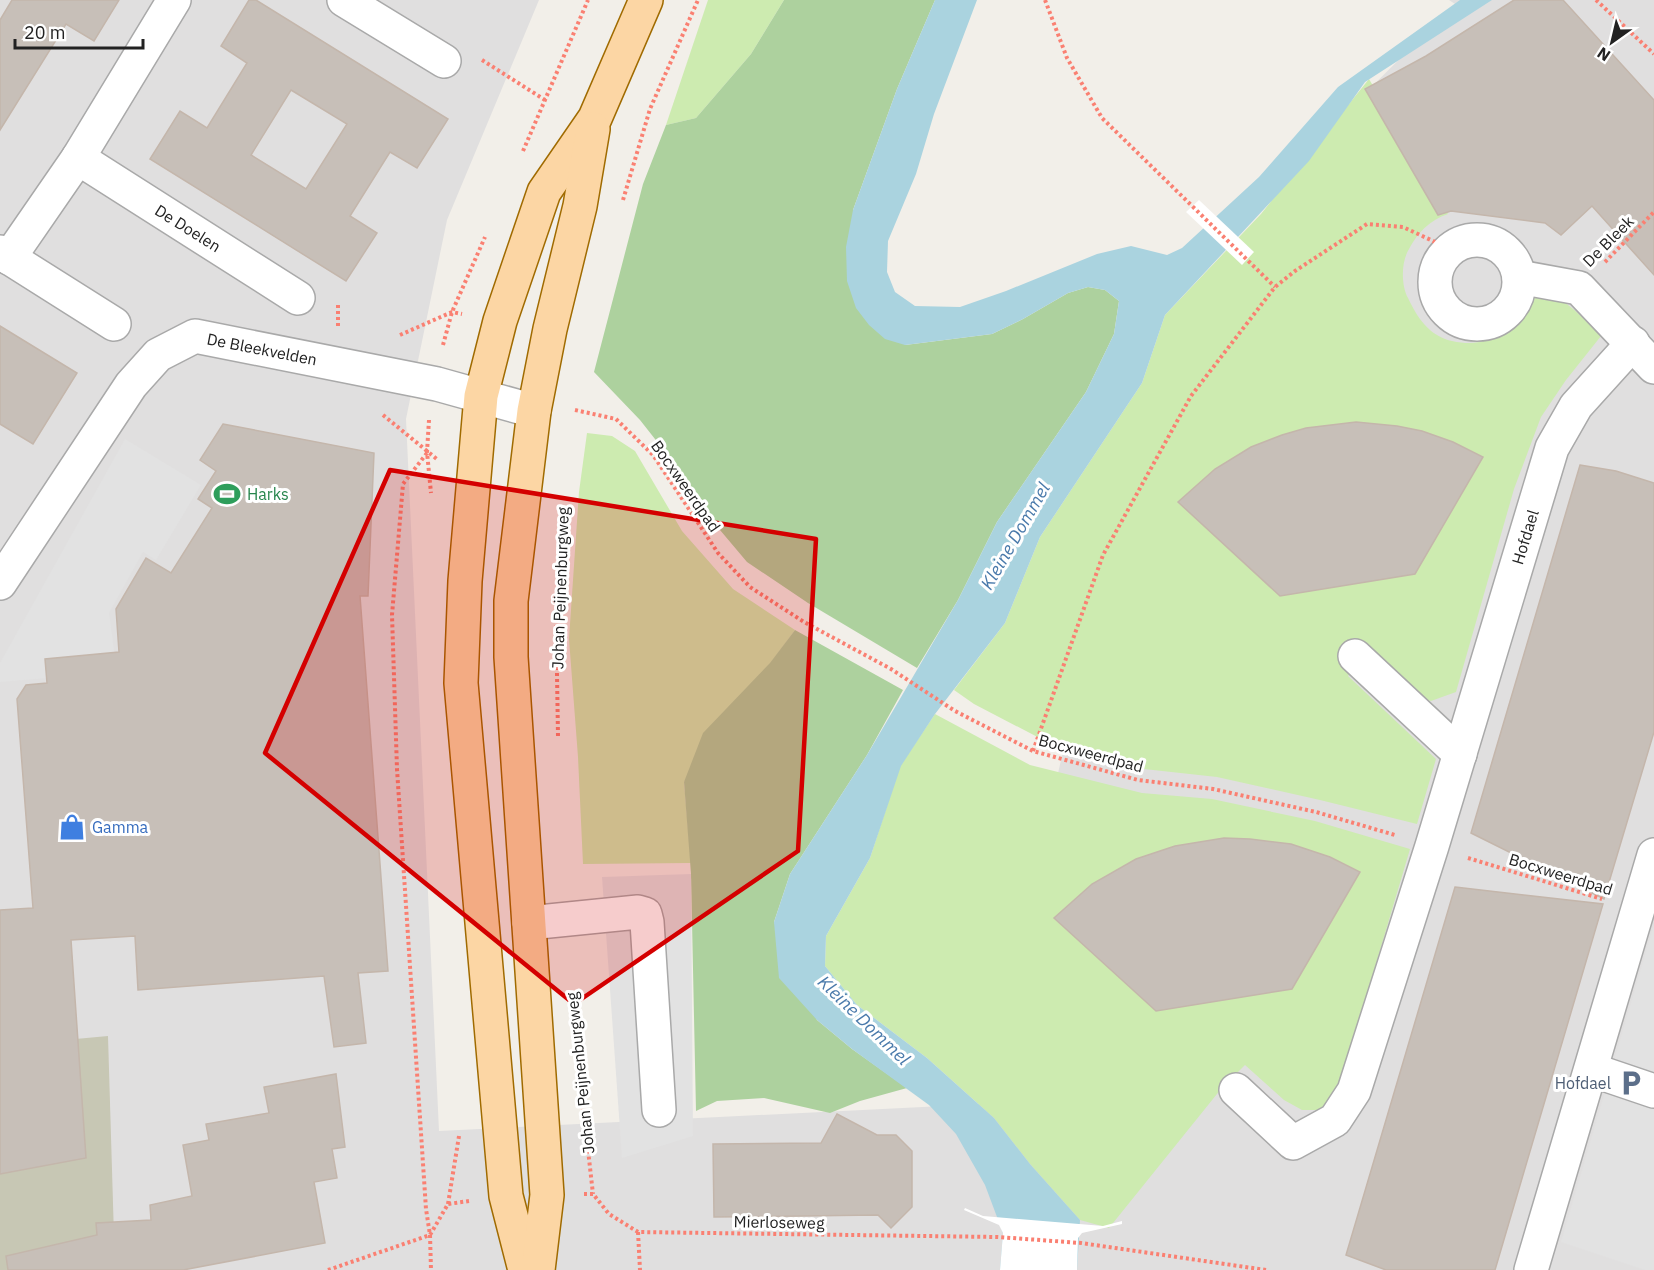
<svg xmlns="http://www.w3.org/2000/svg" width="1654" height="1270" font-family="'IBM Plex Sans',sans-serif">
  <style>
    .residential { fill: #e0dfdf }
    .construction { fill: #c7c7b4 }
    .grass { fill: #cdebb0 }
    .forest { fill: #add19e }
    .parking { fill: #e2e2e2 }
    .water { fill: #aad3df }
    .pier { fill: #fff }
    .building { fill: #c7bfb8; stroke: #c4b6ab; stroke-width: 1.5; fill-rule: evenodd }
    .lines { fill: none; stroke-linecap: round; stroke-linejoin: round }
    .minor-casing { stroke: #a9a9a9; stroke-width: 36 }
    .major-casing { stroke: #a06b00; stroke-width: 36 }
    .path { stroke: #fa8072; stroke-width: 4; stroke-dasharray: 3 3; stroke-linecap: butt }
    .minor { stroke: #fff; stroke-width: 33 }
    .major { stroke: #fcd6a4; stroke-width: 33 }
    .marked { fill: #d40000; fill-opacity: 0.2; stroke: #d40000; stroke-width: 4.5; stroke-linejoin: round }
    .labels { text-anchor: middle; dominant-baseline: central; stroke-width: 6; stroke-linejoin: round; paint-order: stroke }
    .street-label { font-size: 16px; fill: #222; stroke: #fff }
    .leisure-label { font-size: 16px; fill: #27864d; stroke: #fff; text-anchor: start }
    .shop-label { font-size: 16px; fill: #366cbe; stroke: #fff; text-anchor: start }
    .service-label { font-size: 16px; fill: #4e5e75; stroke: #fff; text-anchor: end }
    .water-label { font-size: 18px; font-style: italic; fill: #4a7aab; stroke: #fff }
  </style>
  <rect width="100%" height="100%" fill="#f2efe9"/>
  <polygon class="residential" points="0,0 539,0 447,220 406,419 439,1131 983,1104 1103,575 1318,140 1455,4 1449,0 1654,0 1654,1270 0,1270"/>
  <polygon class="construction" points="108,1036 115,1270 0,1270 0,1046"/>
  <g class="grass">
    <polygon points="708,0 784,0 751,54 696,118 666,125"/>
    <path d="M1369 79 1448 214C1430 220 1417 233 1409 249 1401 262 1401 285 1408 298 1417 317 1429 336 1452 341 1493 350 1501 328 1528 304 1532 300 1536 296 1543 295 1563 293 1587 323 1601 336L1566 380 1541 417 1514 489 1456 692 1431 701 1409 694 1367 653 1348 676 1436 759 1417 824 1320 800 1217 777 1144 769 1049 743 974 704 954 690 1005 623 1040 537 1142 383 1165 315 1261 214Z"/>
    <polygon points="587,433 612,436 635,451 682,531 733,589 795,630 684,782 691,863 583,864 578,757 569,639 579,492"/>
    <polygon points="935,714 1030,765 1142,793 1212,799 1315,821 1410,849 1336,1099 1324,1110 1302,1110 1284,1100 1245,1065 1221,1089 1109,1228 1080,1220 1030,1164 994,1118 927,1058 857,1005 825,966 826,936 870,858 900,766"/>
  </g>
  <g class="forest">
    <polygon points="784,0 935,0 897,89 853,210 905,345 992,334 1023,319 1068,293 1088,287 1105,290 1119,301 1114,334 1086,392 997,522 958,600 917,668 808,603 747,562 709,517 677,467 640,420 594,372 643,184 666,125 696,118 751,54"/>
    <polygon points="795,630 903,690 867,755 790,874 774,922 817,1020 852,1049 907,1088 860,1101 830,1113 764,1098 717,1101 696,1111 691,874 684,782 703,733 770,663"/>
  </g>
  <g class="parking">
    <polygon points="125,439 201,485 156,560 143,552 109,613 117,672 0,682 0,663"/>
    <polygon points="691,874 693,1136 622,1158 602,877"/>
    <polygon points="1654,924 1654,1270 1645,1270 1561,1242"/>
  </g>
  <polygon class="water" points="935,0 977,0 934,114 916,174 888,241 887,272 895,292 915,306 960,307 1006,291 1097,254 1131,246 1167,255 1182,248 1259,177 1338,87 1460,0 1492,0 1365,82 1309,161 1165,315 1142,383 1040,537 1005,623 935,714 901,766 870,858 826,936 825,966 857,1005 927,1058 994,1118 1030,1164 1080,1220 1077,1270 1000,1270 1003,1233 985,1185 956,1134 929,1105 852,1049 817,1020 779,978 774,922 790,874 867,755 958,600 997,522 1086,392 1114,334 1119,301 1105,290 1088,287 1068,293 1023,319 992,334 905,345 885,339 869,325 856,308 847,281 846,247 853,210 897,89"/>
  <g class="pier">
    <polygon points="1199,200 1254,252 1242,265 1186,212"/>
    <polygon points="965,1208 983,1216 1103,1226 1122,1221 1122,1224 1082,1233 1078,1238 1077,1270 1000,1270 1003,1233 999,1225 964,1210"/>
  </g>
  <g class="building">
    <polygon points="12,0 119,0 94,41 66,24 0,130 0,20"/>
    <path d="M249 0H256L448 119 417 168 390 152 350 216 377 233 346 281 150 159 180 111 207 128 247 63 221 46ZM291 90 347 124 306 189 251 155Z"/>
    <polygon points="1514,0 1563,0 1654,100 1654,275 1592,206 1561,235 1545,223 1451,211 1438,215 1365,89 1426,56"/>
    <polygon points="0,326 77,373 33,444 0,424"/>
    <polygon points="1356,422 1397,426 1422,431 1453,442 1483,457 1415,574 1280,596 1178,502 1215,469 1251,447 1282,435 1306,428"/>
    <polygon points="223,424 374,453 368,596 360,596 388,971 358,973 366,1043 334,1047 324,976 138,990 135,936 71,940 86,1158 0,1174 0,910 33,908 17,699 26,685 47,683 45,659 119,652 116,609 146,558 171,573 212,508 198,499 216,471 200,460"/>
    <polygon points="1580,465 1616,471 1654,483 1654,732 1604,899 1471,833"/>
    <polygon points="1224,838 1250,839 1291,844 1330,857 1360,872 1292,989 1156,1011 1054,918 1092,884 1136,859 1175,846"/>
    <polygon points="1455,887 1603,904 1495,1270 1386,1270 1346,1255"/>
    <polygon points="336,1074 345,1147 332,1149 337,1178 314,1182 325,1243 183,1270 8,1270 6,1256 97,1235 96,1223 151,1220 150,1205 192,1196 183,1145 209,1140 206,1124 269,1113 264,1087"/>
    <polygon points="837,1114 877,1135 896,1135 912,1151 912,1207 891,1228 878,1215 714,1217 713,1144 821,1143"/>
  </g>
  <g class="lines">
    <g class="minor-casing">
      <g id="minor">
        <polyline points="344,0 444,61"/>
        <polyline points="78,158 298,298"/>
        <circle cx="1477" cy="282" r="42"/>
        <polyline points="0,252 114,324"/>
        <polyline points="9,258 78,158 174,0"/>
        <polyline points="1519,277 1579,288 1654,367"/>
        <polyline points="0,583 131,385 158,355 195,336 437,384 534,411"/>
        <polyline points="1355,656 1460,754"/>
        <polyline points="529,923 638,912 645,914 647,922 659,1110"/>
        <polyline points="1592,1070 1654,1091"/>
        <polyline points="1236,1090 1293,1143 1335,1120 1354,1091 1432,846 1552,448 1576,406 1633,343"/>
        <polyline points="1531,1270 1654,855"/>
      </g>
    </g>
    <g class="major-casing">
      <g id="major">
        <polyline points="525,1270 506,1196 461,683 465,581 481,396 500,321 544,192 595,118 646,0"/>
        <polyline points="538,1270 547,1195 511,657 511,601 534,411 550,329 580,206 593,129"/>
      </g>
    </g>
    <g class="path">
      <polyline points="1045,0 1067,58 1102,118 1275,287"/>
      <polyline points="1596,0 1654,54"/>
      <polyline points="482,60 545,100"/>
      <polyline points="523,151 588,0"/>
      <polyline points="623,200 650,109 698,0"/>
      <polyline points="1605,262 1654,212"/>
      <polyline points="338,326 338,303"/>
      <polyline points="400,335 452,312 462,314"/>
      <polyline points="443,345 452,312 485,237"/>
      <polyline points="575,410 616,419 653,455 718,553 750,587 804,622 891,669 955,711 1033,751 1138,780 1213,789 1316,812 1395,835"/>
      <polyline points="383,415 438,460"/>
      <polyline points="429,420 427,452 431,493"/>
      <polyline points="427,453 403,484 392,615 397,769 426,1209 430,1235 431,1270"/>
      <polyline points="558,736 556,613 560,543"/>
      <polyline points="1033,751 1103,555 1191,396 1275,287 1295,271 1367,224 1403,227 1433,241 1447,251"/>
      <polyline points="1468,858 1602,899"/>
      <polyline points="582,1097 593,1194"/>
      <polyline points="584,1194 593,1194 609,1214 638,1232 998,1237 1081,1243 1266,1270"/>
      <polyline points="448,1204 459,1136"/>
      <polyline points="638,1232 640,1270"/>
      <polyline points="328,1270 430,1235 448,1204 469,1201"/>
    </g>
    <use href="#minor" class="minor"/>
    <use href="#major" class="major"/>
  </g>
  <path class="marked" d="M390 470 816 539 798 851 574 1004 265 753Z"/>
  <defs>
    <g id="stadium-bare" transform="scale(2.07)"><path d="M0-5a6.5 5 0 1 0 0 10a6.5 5 0 1 0 0-10ZM-3.5-1.8h7v3.6h-7Z" fill="#2e9e5b" stroke="#fff" stroke-width="2.5" paint-order="stroke"/></g>
    <g id="shop-bare" transform="scale(2.07)"><path d="M-5-2.5h2.3a2.7 3.5 0 0 1 5.4 0H5L5.5 6h-11ZM-1.5-2.5h3a1.5 2.3 0 0 0-3 0Z" fill="#3f7fe0" stroke="#fff" stroke-width="2.5" paint-order="stroke"/></g>
    <g id="parking-bare" transform="scale(2.07)"><path d="M-3.5-5.5H1a3.5 3.5 0 0 1 0 7H-1V5.5H-3.5ZM-1-3.4V-.6H.8a1.4 1.4 0 0 0 0-2.8Z" fill="#5c6f8a" stroke="#fff" stroke-width="2.5" paint-order="stroke"/></g>
  </defs>
  <g fill-rule="evenodd">
    <use href="#stadium-bare" x="227" y="494"/>
    <use href="#shop-bare" x="72" y="827"/>
    <use href="#parking-bare" x="1631" y="1083"/>
  </g>
  <g class="labels">
    <g class="street-label">
      <text transform="translate(188 228) rotate(32)">De Doelen</text>
      <text transform="translate(1608 241) rotate(-45)">De Bleek</text>
      <text transform="translate(262 349) rotate(11)">De Bleekvelden</text>
      <text transform="translate(686 486) rotate(55)">Bocxweerdpad</text>
      <text transform="translate(1525 537) rotate(-73)">Hofdael</text>
      <text transform="translate(560 588) rotate(-88)">Johan Peijnenburgweg</text>
      <text transform="translate(1091 753) rotate(15)">Bocxweerdpad</text>
      <text transform="translate(1561 874) rotate(17)">Bocxweerdpad</text>
      <text transform="translate(580 1073) rotate(-96)">Johan Peijnenburgweg</text>
      <text transform="translate(779 1222) rotate(1)">Mierloseweg</text>
    </g>
    <g class="leisure-label">
      <text x="247" y="494">Harks</text>
    </g>
    <g class="shop-label">
      <text x="92" y="827">Gamma</text>
    </g>
    <g class="service-label">
      <text x="1611" y="1083">Hofdael</text>
    </g>
    <g class="water-label">
      <text transform="translate(1015 536) rotate(-60)">Kleine Dommel</text>
      <text transform="translate(864 1020) rotate(44)">Kleine Dommel</text>
    </g>
  </g>
  <g transform="translate(1612 42) rotate(214)" stroke="#ffffff" stroke-width="4.5" paint-order="stroke">
  <path d="M0-4.5L10 22L0 15L-10 22Z" fill="#222222"/>
  <text y="-9" font-size="16" font-weight="bold" text-anchor="middle" fill="#222222">N</text>
  </g>
  <path d="M15 39v9h128v-9" fill="none" stroke="#222222" stroke-width="3"/>
  <text x="24" y="39" font-size="18" fill="#222222" stroke="#ffffff" stroke-width="4.5" paint-order="stroke">20 m</text>
</svg>
